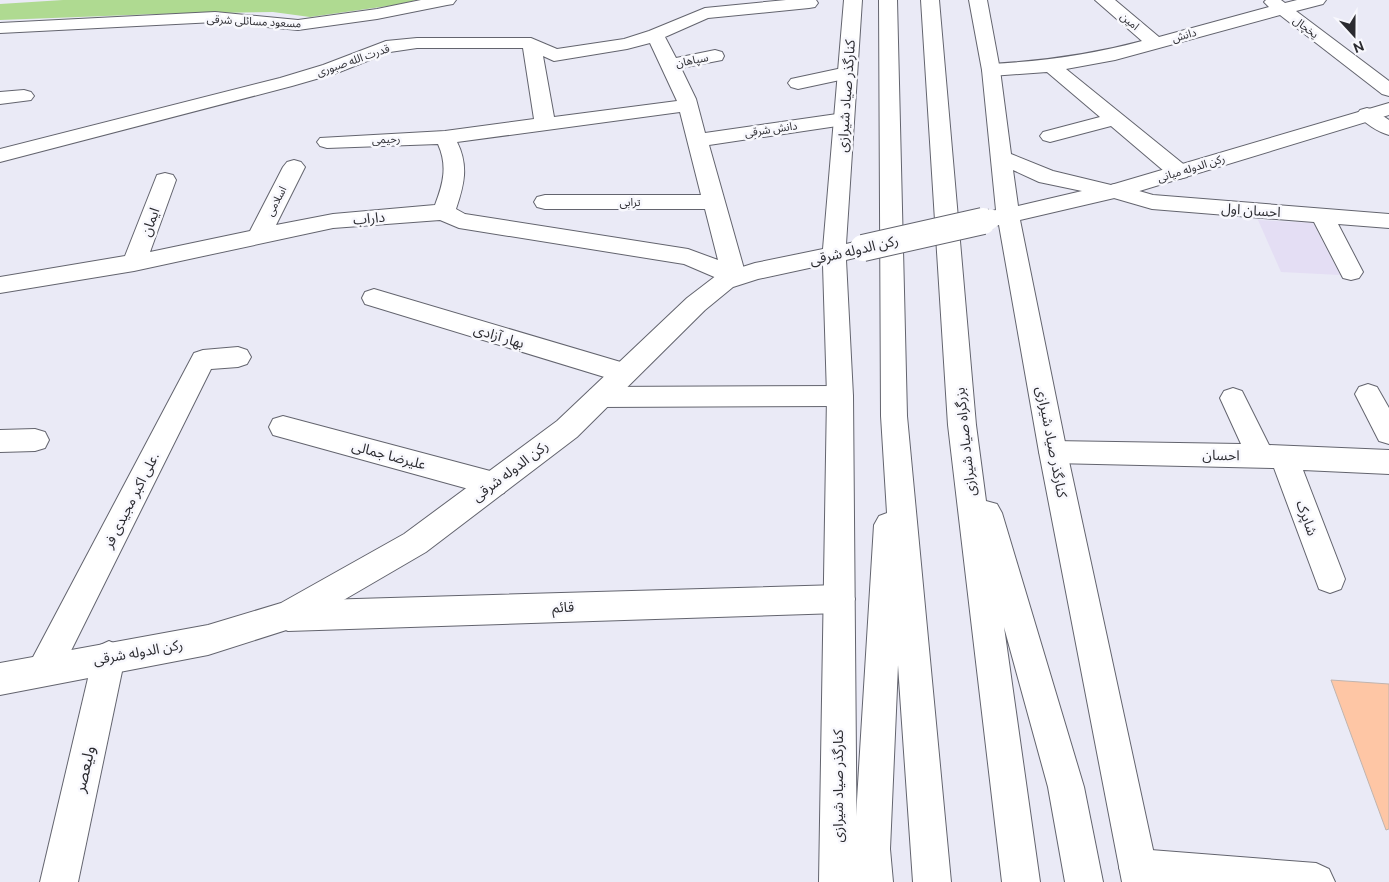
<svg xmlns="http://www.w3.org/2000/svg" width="1389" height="882" font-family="Ubuntu,'Noto Sans Arabic',sans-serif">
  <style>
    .education { fill: #e4def4 }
    .green { fill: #afda91 }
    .building { fill: #fec6a5; stroke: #c0b4ae }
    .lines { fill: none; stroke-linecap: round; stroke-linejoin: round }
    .minor-casing { stroke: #63646e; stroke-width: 2 }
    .major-casing { stroke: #63646e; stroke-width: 2 }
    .highway-casing { stroke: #63646e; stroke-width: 2 }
    .minor { fill: #fff; fill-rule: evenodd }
    .major { fill: #fff; fill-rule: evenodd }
    .highway { fill: #fff; fill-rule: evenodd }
    .major-bridge-far1-casing { stroke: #63646e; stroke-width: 21; stroke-linecap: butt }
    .major-bridge-casing { stroke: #63646e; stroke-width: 28; stroke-linecap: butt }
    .major-bridge-far1 { stroke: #fff; stroke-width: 19 }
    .major-bridge { stroke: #fff; stroke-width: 26 }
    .labels { text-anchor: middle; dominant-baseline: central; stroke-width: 5; stroke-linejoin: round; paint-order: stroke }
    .far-street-label { font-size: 11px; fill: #2b2b30; stroke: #f8f8fd }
    .street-label { font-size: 14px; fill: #2b2b30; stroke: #f8f8fd }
    .near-street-label { font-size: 16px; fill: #2b2b30; stroke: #f8f8fd }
  </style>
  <rect width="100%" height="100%" fill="#eaeaf6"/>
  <polygon class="education" points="1258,220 1313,223 1340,275 1281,272"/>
  <polygon class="green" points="63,0 417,0 395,5 310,17 273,12 157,14 0,20 0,4"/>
  <polygon class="building" points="1331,680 1389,684 1389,829 1386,830"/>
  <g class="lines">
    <g class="minor-casing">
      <g id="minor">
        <polygon points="421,0 456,0 453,4 447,5 377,19 298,30 215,22 0,33 0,23 215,12 298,20 377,9"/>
        <path d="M786 0H816L818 3 815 7 809 8 708 18 665 37 676 58 715 50 722 52 724 56 722 60 681 68 696 99 705 133 844 113 851 115 854 119 851 123 844 125 709 145 746 276 742 282 734 284 726 282 684 264 459 228 440 220 333 228 134 271 0 293V277L125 256 157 175 165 173 173 175 176 180 150 252 250 231 283 167 287 162 294 160 301 162 305 167 276 225 333 214 435 205C443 184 448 166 438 144L327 148 320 146 317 142 320 138 445 131 534 119 523 48H417L390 52 337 73 292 86 0 162V149L280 78 323 65 386 41 417 38H531L557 49 624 39 649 31 705 8ZM650 43 677 101 554 117 543 56 554 61 627 49ZM680 112 701 195H545L537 197 534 202 537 207 545 209H705L718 260 688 249 465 214 456 209C464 185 469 166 457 142Z"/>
        <path d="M1095 0H1115L1159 37 1269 7 1264 2 1266 0H1281L1285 3 1297 0H1326L1323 4 1296 11 1389 81V96L1382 94 1280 15 1115 60 1066 69 1187 167 1190 172 1187 177 1179 179 1171 177 1111 126 1050 142 1043 140 1040 136 1043 132 1100 117 1047 72 991 76 984 74 982 70 984 66 991 64C1044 61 1090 55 1142 41Z"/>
        <polygon points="847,67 854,69 856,73 854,77 798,89 791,87 788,83 791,79"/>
        <polygon points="24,90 31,92 34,96 31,100 0,104 0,92"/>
        <path d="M1367 108 1374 110 1389 120V135C1378 132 1364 123 1357 114L1360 110Z"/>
        <polygon points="1115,184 1153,195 1389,214 1389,228 1338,224 1363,272 1359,278 1351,280 1343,278 1314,222 1152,209 1107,196 1104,191 1107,186"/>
        <polygon points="374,289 624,363 633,366 637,373 633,380 624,383 365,304 362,298 365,292"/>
        <polygon points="238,347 247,350 251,357 247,364 238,367 211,369 56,681 44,686 32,681 28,670 32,659 194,353 203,350"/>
        <polygon points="1368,384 1377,387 1389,408 1389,444 1379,441 1355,394 1359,387"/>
        <polygon points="840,386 849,389 853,396 849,403 840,406 599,407 590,404 586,397 590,390 599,387"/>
        <polygon points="1233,388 1242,391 1269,445 1389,450 1389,474 1303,470 1345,579 1341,589 1330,593 1319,589 1274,468 1053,463 1043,460 1039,452 1043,444 1053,441 1241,444 1220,398 1224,391"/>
        <polygon points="283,416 494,472 504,475 508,484 504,493 494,496 273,435 269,427 273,419"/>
        <polygon points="35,429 45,432 49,440 45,448 35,451 0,452 0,430"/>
        <polygon points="839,585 850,589 855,599 850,609 839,613 288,631 277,626 272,616 277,606 288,601"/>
        <polygon points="109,641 120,646 125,657 78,882 40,882 93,657 98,646"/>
        <polygon points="1138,849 1316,863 1329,869 1335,882 1127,882 1119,868 1125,855"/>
      </g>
    </g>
    <g class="major-casing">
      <g id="major">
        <polygon points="844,0 862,0 846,244 863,240 871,242 875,248 871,254 846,260 853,396 857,882 819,882 827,396 823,265 758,279 733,287 705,310 577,437 426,552 299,626 208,655 0,695 0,663 208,625 281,603 404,534 557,421 687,298 717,275 755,263 823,249"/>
        <path d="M969 0H987L1000 70 1011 154 1053 171 1111 185 1389 103V115L1123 196 1020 220 1067 452 1160 882H1122L1039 452 999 225 991 226 983 224 980 219 983 214 996 210 982 70ZM1013 170 1039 182 1082 191 1018 206Z"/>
      </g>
    </g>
    <g class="highway-casing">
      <g id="highway">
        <polygon points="879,0 897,0 907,416 951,882 913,882 898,665 890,849 893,882 855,882 854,849 874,525 879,516 887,513 881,416"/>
        <polygon points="921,0 939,0 976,425 986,501 997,504 1002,513 1084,787 1103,882 1065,882 1048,787 1004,627 1040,882 1002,882 948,425"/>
      </g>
    </g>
    <use href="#minor" class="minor"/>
    <use href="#major" class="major"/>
    <use href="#highway" class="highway"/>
    <g class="major-bridge-far1-casing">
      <polyline id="major-bridge-far1" points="977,222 991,219"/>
    </g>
    <g class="major-bridge-casing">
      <polyline id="major-bridge" points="863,248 983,221"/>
    </g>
    <use href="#major-bridge-far1" class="major-bridge-far1"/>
    <use href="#major-bridge" class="major-bridge"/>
  </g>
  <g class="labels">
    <g class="far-street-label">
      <text transform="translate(254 21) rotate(3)">مسعود مسائلی شرقی</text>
      <text transform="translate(1130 21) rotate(40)">امین</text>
      <text transform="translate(1306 27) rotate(37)">یخچال</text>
      <text transform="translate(1184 35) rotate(-16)">دانش</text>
      <text transform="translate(353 60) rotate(-19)">قدرت الله صبوری</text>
      <text transform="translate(692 60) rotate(-11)">سپاهان</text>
      <text transform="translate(771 129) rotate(-8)">دانش شرقی</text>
      <text transform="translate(386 139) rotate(-3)">رحیمی</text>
      <text transform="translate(1191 168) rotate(-17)">رکن الدوله میانی</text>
      <text transform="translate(276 201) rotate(-63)">اسلامی</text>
      <text x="630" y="202">ترابی</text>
    </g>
    <g class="street-label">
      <text transform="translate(846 96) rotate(-86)">کنارگذر صیاد شیرازی</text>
      <text transform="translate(1251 210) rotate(4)">احسان اول</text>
      <text transform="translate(369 218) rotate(-5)">داراب</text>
      <text transform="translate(150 222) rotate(-70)">ایمان</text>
      <text transform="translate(854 250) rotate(-13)">رکن الدوله شرقی</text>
      <text transform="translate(499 336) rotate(17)">بهار آزادی</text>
      <text transform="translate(965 442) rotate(-96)">بزرگراه صیاد شیرازی</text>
      <text transform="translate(1052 442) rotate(79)">کنارگذر صیاد شیرازی</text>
      <text transform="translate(389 455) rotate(15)">علیرضا جمالی</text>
      <text transform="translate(1221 455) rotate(1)">احسان</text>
      <text transform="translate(510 471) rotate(-37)">رکن الدوله شرقی</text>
      <text transform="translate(131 500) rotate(-63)">علی اکبر مجیدی فر.</text>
      <text transform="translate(1307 518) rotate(70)">شاپرک</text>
      <text transform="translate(563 607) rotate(-2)">قائم</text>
      <text transform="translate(138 652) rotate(-10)">رکن الدوله شرقی</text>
      <text transform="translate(838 786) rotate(-90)">کنارگذر صیاد شیرازی</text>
    </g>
    <g class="near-street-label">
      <text transform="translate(84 769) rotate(-77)">ولیعصر</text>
    </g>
  </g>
  <g transform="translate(1354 35) rotate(159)" stroke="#f8f8fd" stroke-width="4" paint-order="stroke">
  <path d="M0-4L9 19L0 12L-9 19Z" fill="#2b2b30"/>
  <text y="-8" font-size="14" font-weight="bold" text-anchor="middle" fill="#2b2b30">N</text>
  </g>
</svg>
